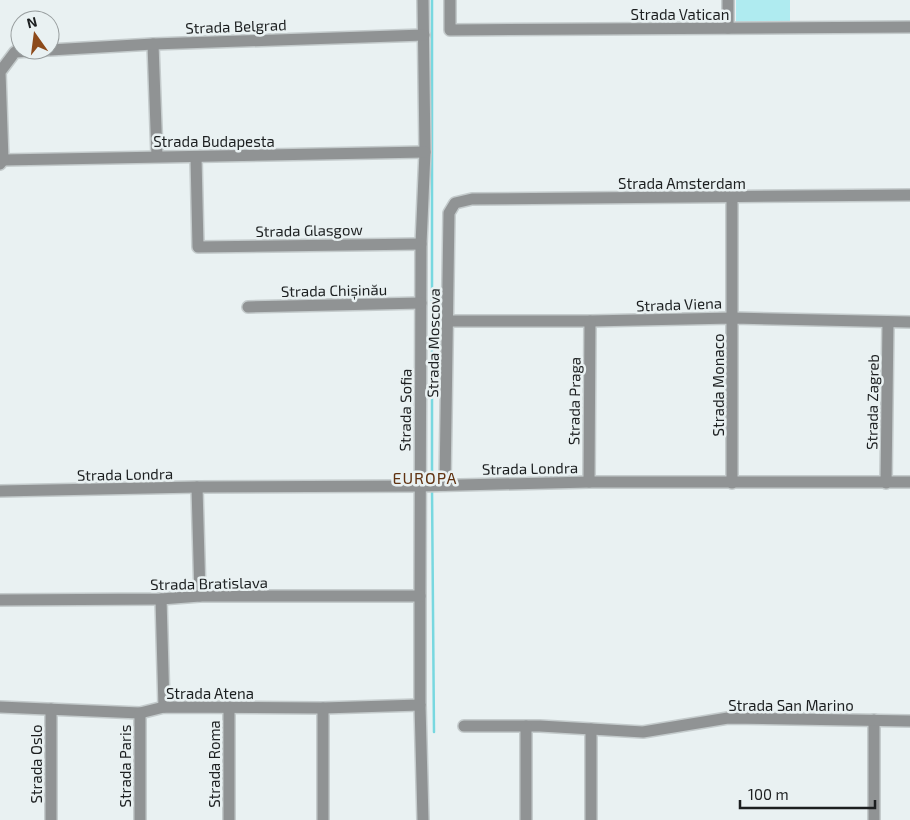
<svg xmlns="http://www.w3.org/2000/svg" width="910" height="820" font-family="'Exo 2',sans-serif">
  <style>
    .green { fill: #afebf0 }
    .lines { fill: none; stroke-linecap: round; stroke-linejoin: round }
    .stream { stroke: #78d8e0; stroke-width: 2.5 }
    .minor-casing { stroke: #c4cbcc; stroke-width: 14 }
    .minor { stroke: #909394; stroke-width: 11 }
    .labels { text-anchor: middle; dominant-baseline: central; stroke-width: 5; stroke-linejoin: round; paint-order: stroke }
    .street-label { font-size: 15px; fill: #1c1f20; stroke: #e9f1f2 }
    .neighbourhood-label { font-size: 16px; letter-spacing: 1px; fill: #603211; stroke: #e9f1f2 }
  </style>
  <rect width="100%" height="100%" fill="#e9f1f2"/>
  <rect class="green" x="736" y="0" width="54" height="22"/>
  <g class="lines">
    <g class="stream">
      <polyline points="432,0 432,483"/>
      <polyline points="432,489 434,732"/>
    </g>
    <g class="minor-casing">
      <g id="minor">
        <polyline points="423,0 425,152 421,244 420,596 420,705 423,820"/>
        <polyline points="450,0 450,30 910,27"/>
        <polyline points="728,28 728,0"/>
        <polyline points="153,44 157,156"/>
        <polyline points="50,50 153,44 424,35"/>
        <polyline points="196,157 198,247 421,244"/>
        <polyline points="3,160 425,152"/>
        <polyline points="0,164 3,160 0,72 15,52 47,50"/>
        <polyline points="248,307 421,303"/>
        <polyline points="449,321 590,321 733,318 910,322"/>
        <polyline points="589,482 590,321"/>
        <polyline points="732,483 732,197"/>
        <polyline points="886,483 888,322"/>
        <polyline points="445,485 449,213 455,203 472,199 910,195"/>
        <polyline points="197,487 200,596"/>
        <polyline points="0,491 197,487 420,486 589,482 910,482"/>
        <polyline points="161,599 164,707"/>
        <polyline points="0,600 161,599 200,596 420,596"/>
        <polyline points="0,707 140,713 164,707 323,708 420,705"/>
        <polyline points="874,720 874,820"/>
        <polyline points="464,726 540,726 643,732 728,718 910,721"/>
        <polyline points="591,729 591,820"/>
        <polyline points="51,820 51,709"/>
        <polyline points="140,820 140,713"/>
        <polyline points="229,820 229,707"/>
        <polyline points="323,820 323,708"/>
        <polyline points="526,820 526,726"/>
      </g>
    </g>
    <use href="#minor" class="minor"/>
  </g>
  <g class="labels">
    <g class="street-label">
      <text x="680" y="14">Strada Vatican</text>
      <text transform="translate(236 26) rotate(-2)">Strada Belgrad</text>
      <text x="214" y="141">Strada Budapesta</text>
      <text x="682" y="183">Strada Amsterdam</text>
      <text transform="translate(309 230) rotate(-1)">Strada Glasgow</text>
      <text transform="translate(334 290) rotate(-1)">Strada Chișinău</text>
      <text transform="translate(679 304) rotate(-2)">Strada Viena</text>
      <text transform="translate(433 343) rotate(-89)">Strada Moscova</text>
      <text transform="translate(718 385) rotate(-90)">Strada Monaco</text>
      <text transform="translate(574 401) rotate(-89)">Strada Praga</text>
      <text transform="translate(872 402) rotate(-89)">Strada Zagreb</text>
      <text transform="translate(405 410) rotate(-89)">Strada Sofia</text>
      <text transform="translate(530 468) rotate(-1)">Strada Londra</text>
      <text transform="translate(125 474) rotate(-1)">Strada Londra</text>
      <text transform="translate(209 583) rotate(-1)">Strada Bratislava</text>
      <text x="210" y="693">Strada Atena</text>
      <text x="791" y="705">Strada San Marino</text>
      <text transform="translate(36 764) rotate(-90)">Strada Oslo</text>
      <text transform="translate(214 764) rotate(-90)">Strada Roma</text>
      <text transform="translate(125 766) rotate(-90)">Strada Paris</text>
    </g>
    <g class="neighbourhood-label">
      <text x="425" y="477">EUROPA</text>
    </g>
  </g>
  <g transform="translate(35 35) rotate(346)"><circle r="24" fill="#e9f1f2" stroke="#979d9e"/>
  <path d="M0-4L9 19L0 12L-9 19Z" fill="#8d4a1a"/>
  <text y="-8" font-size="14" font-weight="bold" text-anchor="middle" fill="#1c1f20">N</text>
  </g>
  <path d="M740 800v8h135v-8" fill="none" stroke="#1c1f20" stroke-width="2.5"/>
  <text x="748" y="800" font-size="15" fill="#1c1f20" stroke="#e9f1f2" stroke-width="4" paint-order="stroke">100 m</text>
</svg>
